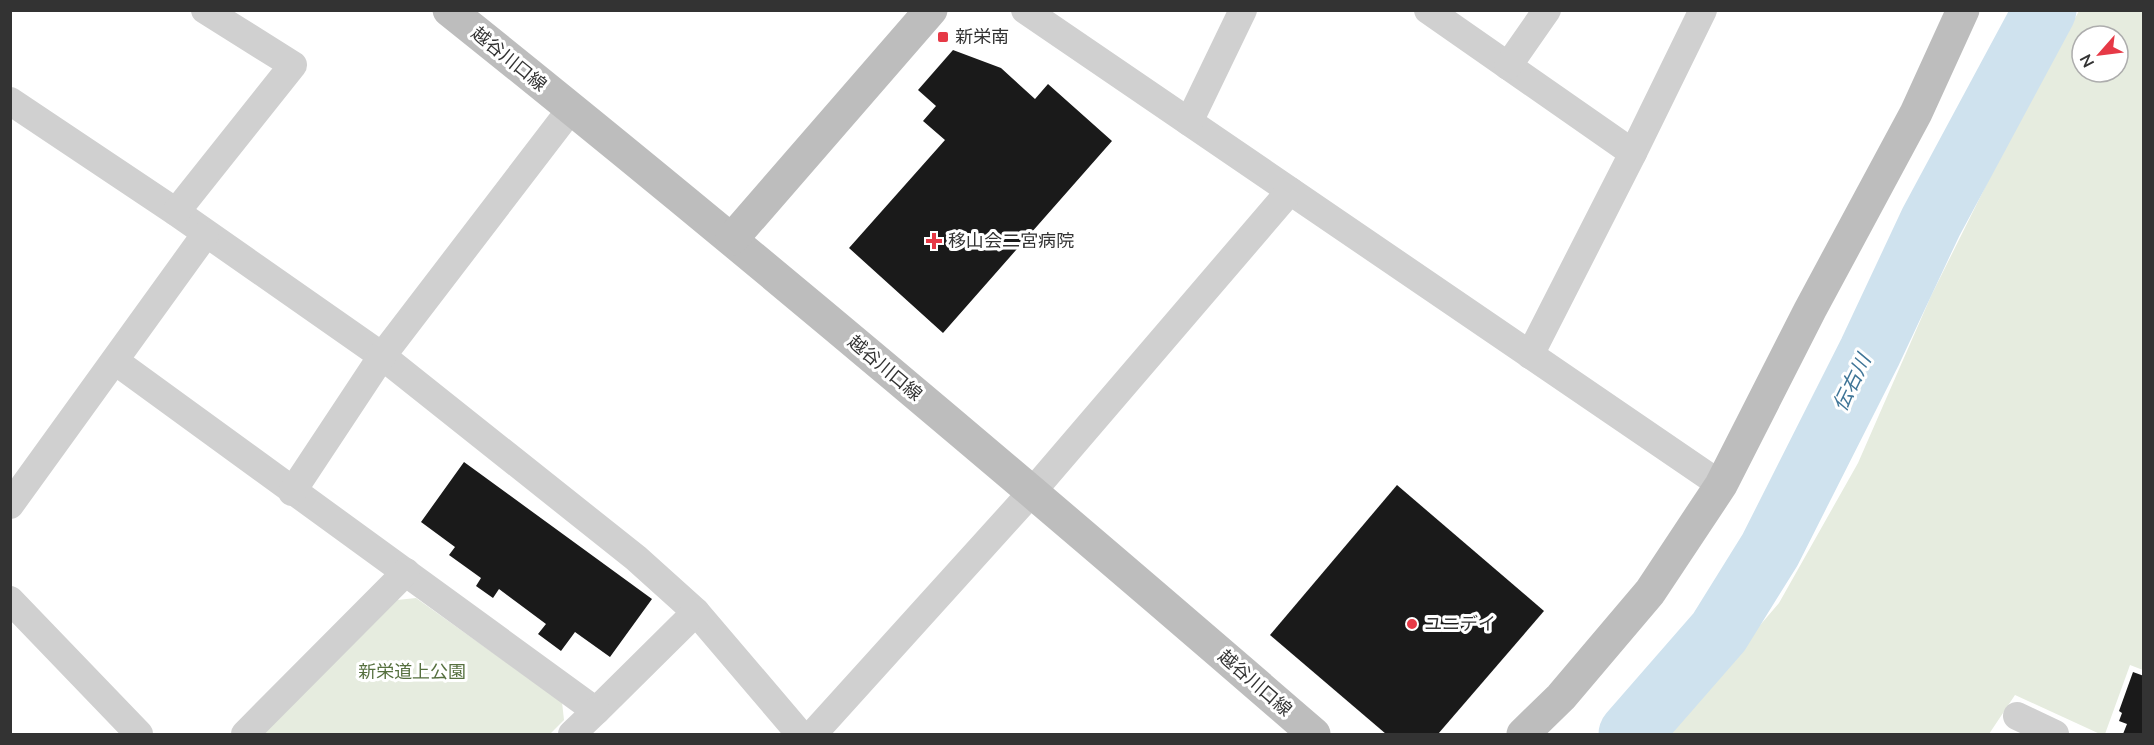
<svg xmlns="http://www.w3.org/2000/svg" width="2154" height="745" font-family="'Nunito Sans','Noto Sans JP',sans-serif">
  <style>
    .green { fill: #e6ecdf; fill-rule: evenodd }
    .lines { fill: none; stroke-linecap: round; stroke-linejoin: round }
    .river { stroke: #cfe2ee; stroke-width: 63 }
    .building { fill: #1a1a1a }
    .street { stroke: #d0d0d0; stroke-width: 28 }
    .secondary { stroke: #bdbdbd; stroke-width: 33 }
    .poi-dot { fill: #e63946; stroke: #fff; stroke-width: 2 }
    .labels { text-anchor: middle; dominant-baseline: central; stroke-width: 6; stroke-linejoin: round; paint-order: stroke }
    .poi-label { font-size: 18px; fill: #333; stroke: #fff; text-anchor: start }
    .street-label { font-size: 18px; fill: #333; stroke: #fff }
    .park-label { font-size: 18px; fill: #56703f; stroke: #fff }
    .water-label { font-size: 20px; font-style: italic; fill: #3f7597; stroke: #fff }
  </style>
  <rect width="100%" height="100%" fill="#fff"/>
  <g class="green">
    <path d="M2079 11H2143V670L2130 665 2105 734H2100L2015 695 1989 734H1667L1779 603 1858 463 1931 296 2022 113ZM2082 36H2118V72H2082Z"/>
    <polygon points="416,598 562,702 564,720 550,734 258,734 397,600"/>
  </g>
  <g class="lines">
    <polyline class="river" points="1630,734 1719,632 1770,550 1870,352 1931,222 2045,10"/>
  </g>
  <g class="building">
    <polygon points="953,50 1001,68 1035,99 1048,84 1112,141 943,333 849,248 945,140 923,121 936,106 918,90"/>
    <polygon points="464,462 652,599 610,657 575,632 561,651 538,634 546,624 499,589 493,598 476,586 481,578 449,555 455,547 421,522"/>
    <polygon points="1397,485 1544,611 1438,734 1386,734 1270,635"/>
    <polygon points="2133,672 2144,676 2144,734 2123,734 2127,724 2119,721 2122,713 2119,711"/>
  </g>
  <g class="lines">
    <g class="street">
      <polyline points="1025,10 1721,485"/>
      <polyline points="1428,10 1633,153"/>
      <polyline points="1508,66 1547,10"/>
      <polyline points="10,101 176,212 382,356 636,558 696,612 800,734"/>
      <polyline points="1189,122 1243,10"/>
      <polyline points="176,212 293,65 205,10"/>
      <polyline points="1530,355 1633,153 1703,10"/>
      <polyline points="115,361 596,711 696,612"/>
      <polyline points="292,492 382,356 571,109"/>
      <polyline points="10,505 205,235"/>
      <polyline points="10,600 139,734"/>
      <polyline points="2017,716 2055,734"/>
      <polyline points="245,734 406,572"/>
      <polyline points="572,734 596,711"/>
      <polyline points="813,734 1032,492 1290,191"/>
    </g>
    <g class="secondary">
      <path d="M449 10C743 245 1030 488 1314 734"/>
      <polyline points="732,239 931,10"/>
      <polyline points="1523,734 1561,697 1650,592 1721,485 1810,310 1916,113 1963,10"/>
    </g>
  </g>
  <g class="poi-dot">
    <rect x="937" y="31" width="12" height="12" rx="3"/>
    <path d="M931 232h6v6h6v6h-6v6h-6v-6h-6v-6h6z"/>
    <circle cx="1412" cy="624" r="6"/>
  </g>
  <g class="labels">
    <g class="poi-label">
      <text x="955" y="37">新栄南</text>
      <text x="948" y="241">移山会二宮病院</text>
      <text x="1424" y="624">ユニデイ</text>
    </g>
    <g class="street-label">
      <text transform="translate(509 59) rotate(39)">越谷川口線</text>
      <text transform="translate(885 368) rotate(40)">越谷川口線</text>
      <text transform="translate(1255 683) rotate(41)">越谷川口線</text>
    </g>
    <g class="park-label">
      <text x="412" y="672">新栄道上公園</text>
    </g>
    <g class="water-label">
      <text transform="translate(1852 383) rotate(-64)">伝右川</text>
    </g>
  </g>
  <rect width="2154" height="745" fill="none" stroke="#333333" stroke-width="24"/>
  <g transform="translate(2100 54) rotate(242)"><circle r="28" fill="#ffffff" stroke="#adadad" stroke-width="1.5"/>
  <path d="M0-4.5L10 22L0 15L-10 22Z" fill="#e63946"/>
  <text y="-9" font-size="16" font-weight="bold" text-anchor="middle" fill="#333333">N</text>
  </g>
</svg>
